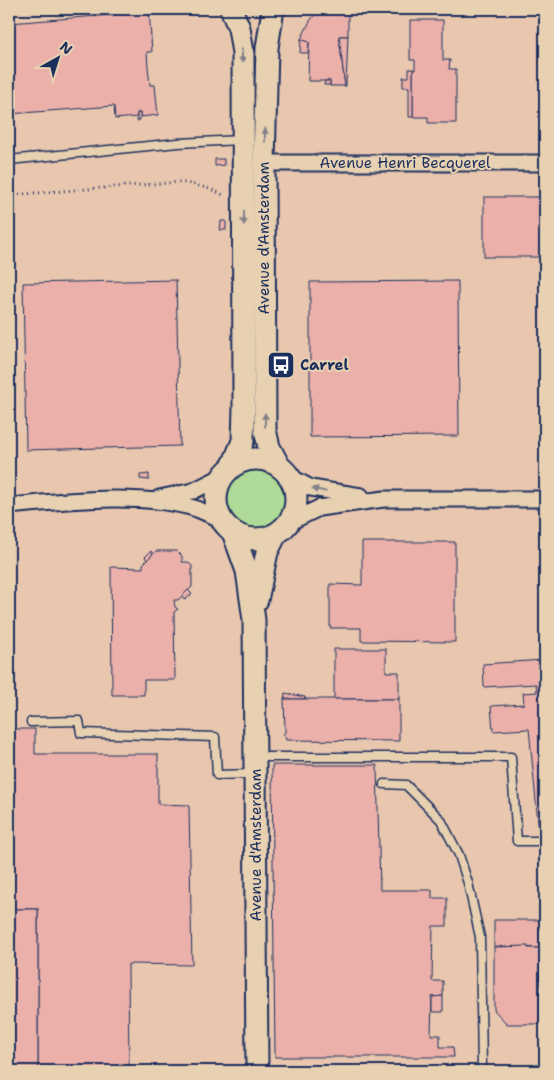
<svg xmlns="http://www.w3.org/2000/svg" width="554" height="1080" font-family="'Shantell Sans',sans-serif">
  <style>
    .built { fill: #e9c7af }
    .green { fill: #b0da97; stroke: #66847a }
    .building { fill: #ebb0a9; stroke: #1b2f5e }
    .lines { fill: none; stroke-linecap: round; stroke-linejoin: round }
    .lane-casing { stroke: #1b2f5e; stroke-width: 11 }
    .street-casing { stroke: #1b2f5e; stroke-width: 19 }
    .secondary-casing { stroke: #1b2f5e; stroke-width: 25 }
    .path { stroke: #1b2f5e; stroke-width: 3; stroke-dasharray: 1 4; stroke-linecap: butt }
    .lane { stroke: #e8d1b1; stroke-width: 8 }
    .street { stroke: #e8d1b1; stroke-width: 15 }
    .secondary { stroke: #e8d1b1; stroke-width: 21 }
    .oneway { fill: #828088 }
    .labels { text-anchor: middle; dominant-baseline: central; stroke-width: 4; stroke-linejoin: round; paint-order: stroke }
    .street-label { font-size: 15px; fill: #1b2f5e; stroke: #e8d1b1 }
    .poi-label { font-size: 15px; font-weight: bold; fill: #1b2f5e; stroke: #e8d1b1; text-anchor: start }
  </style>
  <rect width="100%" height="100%" fill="#e8d1b1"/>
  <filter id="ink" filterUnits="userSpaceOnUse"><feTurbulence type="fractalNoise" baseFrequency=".02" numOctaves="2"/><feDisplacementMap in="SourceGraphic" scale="10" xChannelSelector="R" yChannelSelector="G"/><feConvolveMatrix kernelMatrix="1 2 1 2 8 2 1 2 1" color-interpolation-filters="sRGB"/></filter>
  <g filter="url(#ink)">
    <rect class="built" x="9" y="9" width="536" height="1062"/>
    <circle class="green" cx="255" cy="499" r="30"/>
    <g class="building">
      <polygon points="123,9 149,9 152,52 147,52 148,67 150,85 155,85 158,115 140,117 140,113 137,113 137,117 115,119 114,106 9,114 9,23 123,14"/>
      <polygon points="319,9 325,13 348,13 348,36 339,36 345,86 330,86 330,81 308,81 309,42 301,39 310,21"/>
      <polygon points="410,20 443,20 443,60 450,60 449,69 456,69 456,123 428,123 428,117 413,117 413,69 415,70 415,60 410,60"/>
      <polygon points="339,36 348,36 346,86 345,86"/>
      <polygon points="301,39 309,42 308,53 300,53"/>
      <polygon points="409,69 413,69 413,117 409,117 409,87 403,87 403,77 409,77"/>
      <polygon points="325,81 330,81 330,85 324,85"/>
      <polygon points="137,113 140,113 140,120 137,121"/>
      <polygon points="215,159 224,159 224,165 215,166"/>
      <rect x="484" y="197" width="61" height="60"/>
      <polygon points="221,221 226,221 226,230 220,230"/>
      <polygon points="176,280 180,446 26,450 23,283"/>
      <polygon points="458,281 459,436 310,437 310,282"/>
      <polygon points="149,474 149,480 140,479 140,475"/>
      <polygon points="362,542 455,542 455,642 361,641 361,628 330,628 330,584 362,585"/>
      <polygon points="151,551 153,554 147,560 145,557"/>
      <polygon points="156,551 177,551 182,556 182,562 188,562 192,566 192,587 178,600 174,600 175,607 178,609 174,612 175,680 144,680 144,695 112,695 111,567 143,568 143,564"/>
      <polygon points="188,590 192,594 185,600 182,596"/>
      <polygon points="334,649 386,649 386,672 399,672 399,699 334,699"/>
      <polygon points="543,660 545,702 545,832 539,833 529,729 493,731 491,706 524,704 523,693 537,692 536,684 484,687 483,664"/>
      <polygon points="285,693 305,697 305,699 284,699"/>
      <polygon points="284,699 399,699 399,741 286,740 285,737 283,735 285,732"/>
      <polygon points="9,729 35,729 35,754 158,754 158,804 189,805 192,965 128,964 129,1071 38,1071 38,909 9,909"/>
      <polygon points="272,765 377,765 380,890 432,890 432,898 447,898 447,926 433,926 432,981 443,981 443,996 432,997 431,1035 440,1035 440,1047 453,1047 454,1057 275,1057"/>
      <rect x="9" y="909" width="29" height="162"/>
      <polygon points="494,920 540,920 540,948 494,947"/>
      <polygon points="528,946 528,948 540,948 540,1024 507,1024 494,1010 494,947"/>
      <polygon points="443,996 443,1012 432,1012 432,997"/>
    </g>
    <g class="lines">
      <g class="lane-casing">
        <g id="lane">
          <polyline points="9,160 178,143 241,140"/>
          <polyline points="31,722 79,721 81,733 215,737 217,775 253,774"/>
          <polyline points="257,757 511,757 517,841 545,841"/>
          <polyline points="384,784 406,785 441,820 459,855 468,883 480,937 482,1071"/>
        </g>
      </g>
      <g class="street-casing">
        <g id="street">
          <polyline points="264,163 545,163"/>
          <polyline points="289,476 311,488 361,496"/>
          <polyline points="159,498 193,491 221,477"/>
          <path d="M9 506C66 501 142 492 197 509 205 512 213 516 221 520"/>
          <polyline points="288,523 319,508 384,499 545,499"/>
        </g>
      </g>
      <g class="secondary-casing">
        <g id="secondary">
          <polyline points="231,9 239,28 243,53 244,408 243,441 233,465"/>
          <polyline points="273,9 267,48 264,163 265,430 269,447 279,466"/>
          <circle cx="256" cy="499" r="40"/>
          <polyline points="233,532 247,571 254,620 257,1071"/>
          <polyline points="257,600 267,552 276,534"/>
        </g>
      </g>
      <path class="path" d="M9 195 180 182C196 185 211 188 225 196"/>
      <use href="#lane" class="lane"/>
      <use href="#street" class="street"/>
      <use href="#secondary" class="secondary"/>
    </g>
    <defs><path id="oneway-solid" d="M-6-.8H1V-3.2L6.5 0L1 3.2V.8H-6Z" transform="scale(1.25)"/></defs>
    <g class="oneway">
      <use href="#oneway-solid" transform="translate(242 56) rotate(88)"/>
      <use href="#oneway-solid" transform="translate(265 135) rotate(-89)"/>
      <use href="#oneway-solid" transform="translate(244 218) rotate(90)"/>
      <use href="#oneway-solid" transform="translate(265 420) rotate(-90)"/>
      <use href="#oneway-solid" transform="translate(319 490) rotate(-167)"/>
    </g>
  </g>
  <defs>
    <g id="bus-square" transform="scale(1.4375)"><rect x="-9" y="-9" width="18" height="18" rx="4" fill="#1b2f5e" stroke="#e8d1b1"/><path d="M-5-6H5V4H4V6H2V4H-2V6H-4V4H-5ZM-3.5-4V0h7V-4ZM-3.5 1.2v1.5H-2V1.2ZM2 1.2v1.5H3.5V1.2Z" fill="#fff"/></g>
  </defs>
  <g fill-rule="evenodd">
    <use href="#bus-square" x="281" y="365"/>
  </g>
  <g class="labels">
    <g class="street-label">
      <text x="405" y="163">Avenue Henri Becquerel</text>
      <text transform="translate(264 238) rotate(-90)">Avenue d'Amsterdam</text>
      <text transform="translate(256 845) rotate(-90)">Avenue d'Amsterdam</text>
    </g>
    <g class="poi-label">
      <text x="300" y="365">Carrel</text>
    </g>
  </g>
  <rect width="554" height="1080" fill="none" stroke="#e8d1b1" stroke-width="30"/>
  <rect x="15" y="15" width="524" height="1050" fill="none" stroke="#1b2f5e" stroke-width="2" filter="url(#ink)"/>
  <g transform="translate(58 58) rotate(39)" stroke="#e8d1b1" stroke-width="4" paint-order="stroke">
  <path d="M0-4L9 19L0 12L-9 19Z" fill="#1b2f5e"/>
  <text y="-8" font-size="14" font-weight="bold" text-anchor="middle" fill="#1b2f5e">N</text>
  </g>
</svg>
